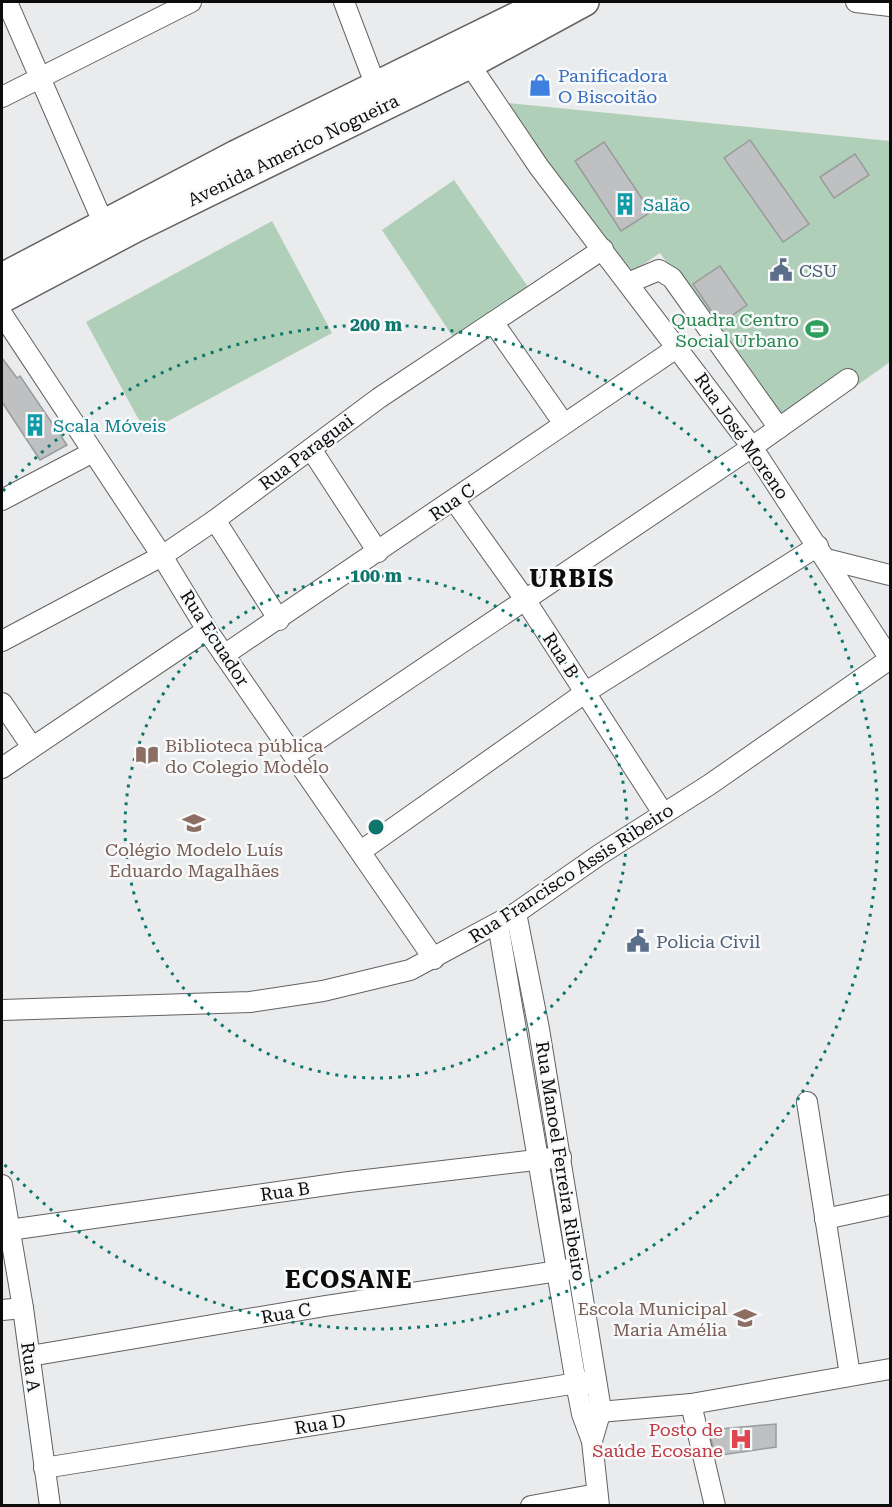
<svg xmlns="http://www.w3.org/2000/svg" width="892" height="1507" font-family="'Roboto Serif',serif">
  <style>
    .green { fill: #b0cfb8 }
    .building { fill: #bfc0c1; stroke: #9a9b9c; stroke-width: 1.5 }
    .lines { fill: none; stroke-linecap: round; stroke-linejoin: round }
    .street-casing { stroke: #626263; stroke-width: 22 }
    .secondary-casing { stroke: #626263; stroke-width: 30 }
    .street { stroke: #fff; stroke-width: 20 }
    .secondary { stroke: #fff; stroke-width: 27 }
    .ring { fill: none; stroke: #0f766e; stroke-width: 3; stroke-dasharray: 3 6 }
    .labels { text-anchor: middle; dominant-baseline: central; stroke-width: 5; stroke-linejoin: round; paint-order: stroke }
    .shop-label { font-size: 18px; fill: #366cbe; stroke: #f8f9fa; text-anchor: start }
    .street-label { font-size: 18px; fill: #0c0c0d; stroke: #f8f9fa }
    .culture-label { font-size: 18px; fill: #0d838f; stroke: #f8f9fa; text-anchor: start }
    .service-label { font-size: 18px; fill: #4e5e75; stroke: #f8f9fa; text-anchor: start }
    .leisure-label { font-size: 18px; fill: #27864d; stroke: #f8f9fa; text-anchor: end }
    .education-label { font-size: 18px; fill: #785e54; stroke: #f8f9fa; text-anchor: start }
    .health-label { font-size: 18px; fill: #be3a42; stroke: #f8f9fa; text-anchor: end }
    .district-label { font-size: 24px; font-weight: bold; letter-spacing: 1.5px; fill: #0c0c0d; stroke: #f8f9fa }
    .centre { fill: #0f766e; stroke: #f8f9fa; stroke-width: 3 }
    .ring-label { font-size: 18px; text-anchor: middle; font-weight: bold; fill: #0f766e; stroke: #f8f9fa; stroke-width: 5; stroke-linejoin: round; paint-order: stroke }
  </style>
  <rect width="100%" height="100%" fill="#eaebec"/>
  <g class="green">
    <polygon points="498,102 890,141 890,362 790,433 660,253 618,282"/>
    <polygon points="454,180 533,294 457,343 382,230"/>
    <polygon points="272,221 332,333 146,433 86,322"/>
  </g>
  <g class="building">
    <polygon points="750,140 809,224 783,242 724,158"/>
    <polygon points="604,142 651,212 621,231 575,161"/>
    <polygon points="855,154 869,175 834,198 820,177"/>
    <polygon points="720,266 747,305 720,324 693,284"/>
    <polygon points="2,358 17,378 20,376 67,445 40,460 2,402"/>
    <polygon points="776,1424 776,1447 715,1456 709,1430"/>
  </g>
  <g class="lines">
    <g class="street-casing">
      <g id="street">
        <polyline points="7,2 109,236"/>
        <polyline points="344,2 380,97"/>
        <polyline points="856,2 890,6"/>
        <polyline points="462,53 539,167 752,447 890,659"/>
        <polyline points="2,97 191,2"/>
        <polyline points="628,283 659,270 672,278 779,428"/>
        <polyline points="2,314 162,556 207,630 434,959"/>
        <polyline points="493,322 564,424"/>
        <polyline points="311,449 378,552"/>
        <polyline points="2,500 93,452"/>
        <polyline points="454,500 524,598 663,813"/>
        <polyline points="215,520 279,620"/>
        <polyline points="826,559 890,575"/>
        <polyline points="2,641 162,556 215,520 379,398 603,249"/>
        <polyline points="224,655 678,347"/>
        <polyline points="2,703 32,747"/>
        <polyline points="295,755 752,447 848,379"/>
        <polyline points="2,768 207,630"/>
        <polyline points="361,851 586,692 818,546"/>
        <polyline points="516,913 539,1029 601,1410 592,1441"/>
        <polyline points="498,924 576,1383 582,1414 592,1441 599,1506"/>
        <polyline points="2,1010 250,1002 323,991 410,970 516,913 599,855 709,785 890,659"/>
        <polyline points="807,1102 850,1375"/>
        <polyline points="2,1185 23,1308 50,1506"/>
        <polyline points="825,1219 890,1205"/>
        <polyline points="9,1230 349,1182 561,1157"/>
        <polyline points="2,1310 23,1308"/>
        <polyline points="30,1356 325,1306 578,1268"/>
        <polyline points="691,1404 715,1506"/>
        <polyline points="588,1413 691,1404 890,1369"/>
        <polyline points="44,1468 596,1380"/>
        <polyline points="531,1506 597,1494"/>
      </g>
    </g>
    <g class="secondary-casing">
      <g id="secondary">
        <polyline points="2,277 236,154 545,2"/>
        <polyline points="2,299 136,228 469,65 585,2"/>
      </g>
    </g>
    <use href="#street" class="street"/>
    <use href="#secondary" class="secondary"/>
  </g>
  <g class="ring">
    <circle cx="376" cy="827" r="251"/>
    <path d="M3 491A502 502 0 1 1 3 1163"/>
  </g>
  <defs>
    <g id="shop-bare" transform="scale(1.8)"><path d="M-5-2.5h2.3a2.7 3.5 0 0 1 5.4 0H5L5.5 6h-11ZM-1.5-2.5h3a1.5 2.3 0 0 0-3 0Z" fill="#3f7fe0" stroke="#f8f9fa" stroke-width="2.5" paint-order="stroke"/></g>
    <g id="building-bare" transform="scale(1.8)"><path d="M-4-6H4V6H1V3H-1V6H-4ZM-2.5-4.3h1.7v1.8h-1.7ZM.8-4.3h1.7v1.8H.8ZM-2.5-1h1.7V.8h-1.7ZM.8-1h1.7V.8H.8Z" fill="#0f9aa8" stroke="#f8f9fa" stroke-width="2.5" paint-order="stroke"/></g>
    <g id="civic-bare" transform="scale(1.8)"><path d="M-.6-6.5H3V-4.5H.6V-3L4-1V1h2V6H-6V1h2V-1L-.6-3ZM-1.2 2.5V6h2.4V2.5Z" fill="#5c6f8a" stroke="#f8f9fa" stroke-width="2.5" paint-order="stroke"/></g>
    <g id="stadium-bare" transform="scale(1.8)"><path d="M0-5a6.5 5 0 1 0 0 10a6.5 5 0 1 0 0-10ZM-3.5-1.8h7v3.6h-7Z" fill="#2e9e5b" stroke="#f8f9fa" stroke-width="2.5" paint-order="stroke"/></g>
    <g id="library-bare" transform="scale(1.8)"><path d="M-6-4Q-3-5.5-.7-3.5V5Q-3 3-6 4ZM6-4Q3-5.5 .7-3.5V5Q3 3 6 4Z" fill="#8d6e63" stroke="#f8f9fa" stroke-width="2.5" paint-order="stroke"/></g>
    <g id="school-bare" transform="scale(1.8)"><path d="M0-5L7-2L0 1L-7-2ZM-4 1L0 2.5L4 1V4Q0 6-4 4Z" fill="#8d6e63" stroke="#f8f9fa" stroke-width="2.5" paint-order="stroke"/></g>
    <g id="hospital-bare" transform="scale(1.8)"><path d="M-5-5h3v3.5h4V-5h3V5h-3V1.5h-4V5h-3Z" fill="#e0444e" stroke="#f8f9fa" stroke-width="2.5" paint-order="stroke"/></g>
  </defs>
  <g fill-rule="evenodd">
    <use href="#shop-bare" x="540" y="85"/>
    <use href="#building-bare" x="625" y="204"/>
    <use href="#civic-bare" x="781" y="270"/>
    <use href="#stadium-bare" x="817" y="329"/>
    <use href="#building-bare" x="35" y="425"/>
    <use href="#library-bare" x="147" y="755"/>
    <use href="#school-bare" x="194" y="823"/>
    <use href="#civic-bare" x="638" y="941"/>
    <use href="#school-bare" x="745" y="1318"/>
    <use href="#hospital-bare" x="741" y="1439"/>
  </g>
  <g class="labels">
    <g class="shop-label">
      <text x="558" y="75">Panificadora<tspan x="558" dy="21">O Biscoitão</tspan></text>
    </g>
    <g class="street-label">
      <text transform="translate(293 150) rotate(-26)">Avenida Americo Nogueira</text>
      <text transform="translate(742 436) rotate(55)">Rua José Moreno</text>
      <text transform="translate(306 452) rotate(-37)">Rua Paraguai</text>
      <text transform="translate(452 502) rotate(-35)">Rua C</text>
      <text transform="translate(215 638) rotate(57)">Rua Ecuador</text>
      <text transform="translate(561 655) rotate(57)">Rua B</text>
      <text transform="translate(571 873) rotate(-33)">Rua Francisco Assis Ribeiro</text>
      <text transform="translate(561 1161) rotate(81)">Rua Manoel Ferreira Ribeiro</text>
      <text transform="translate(285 1191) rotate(-8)">Rua B</text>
      <text transform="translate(286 1313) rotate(-10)">Rua C</text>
      <text transform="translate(31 1367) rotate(82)">Rua A</text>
      <text transform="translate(320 1424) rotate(-9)">Rua D</text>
    </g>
    <g class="culture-label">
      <text x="643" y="204">Salão</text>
      <text x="53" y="425">Scala Móveis</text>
    </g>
    <g class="service-label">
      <text x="799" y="270">CSU</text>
      <text x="656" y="941">Policia Civil</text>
    </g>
    <g class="leisure-label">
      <text x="799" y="319">Quadra Centro<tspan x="799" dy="21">Social Urbano</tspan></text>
    </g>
    <g class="education-label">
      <text x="165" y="745">Biblioteca pública<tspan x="165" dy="21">do Colegio Modelo</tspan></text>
      <text x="194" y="849" text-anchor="middle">Colégio Modelo Luís<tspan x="194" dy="21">Eduardo Magalhães</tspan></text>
      <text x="727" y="1308" text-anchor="end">Escola Municipal<tspan x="727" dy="21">Maria Amélia</tspan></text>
    </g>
    <g class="health-label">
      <text x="723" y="1429">Posto de<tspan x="723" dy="21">Saúde Ecosane</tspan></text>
    </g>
    <g class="district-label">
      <text x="572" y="579">URBIS</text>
      <text x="349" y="1280">ECOSANE</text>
    </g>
  </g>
  <circle cx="376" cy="827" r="9" class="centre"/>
  <g class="ring-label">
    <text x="376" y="331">200 m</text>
    <text x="376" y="582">100 m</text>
  </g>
  <rect width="892" height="1507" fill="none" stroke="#0c0c0d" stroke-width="6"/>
</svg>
